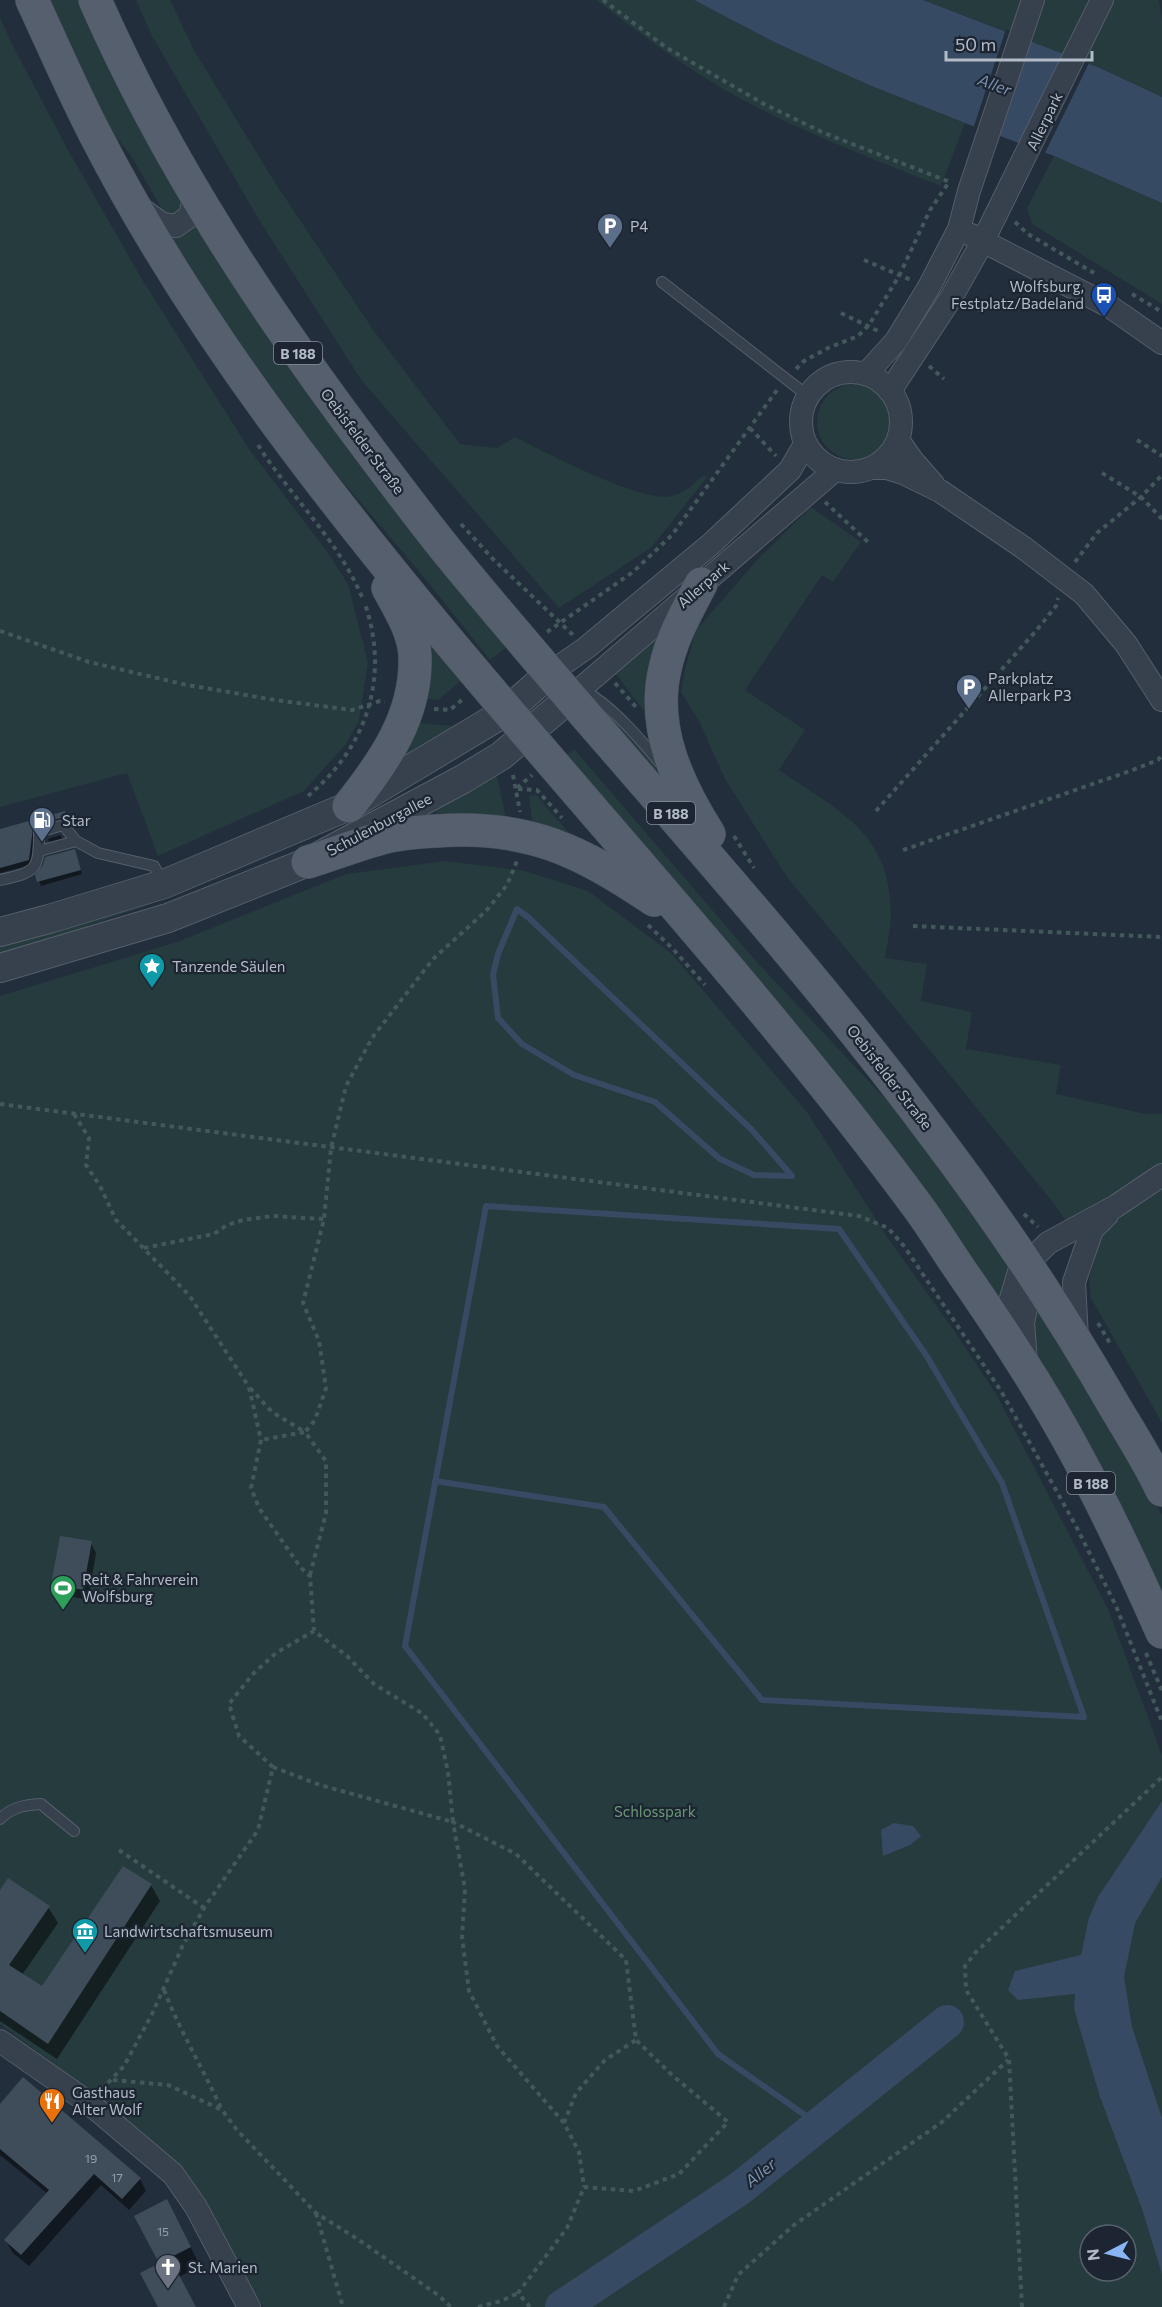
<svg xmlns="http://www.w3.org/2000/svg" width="1162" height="2307" font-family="Commissioner,sans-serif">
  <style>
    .green { fill: #253b3d; fill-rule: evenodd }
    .water { fill: #374a63 }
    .pier { fill: #232e3c }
    .shadow { fill: #0007 }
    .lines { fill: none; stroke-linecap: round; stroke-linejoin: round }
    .stream { stroke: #374a63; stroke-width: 6 }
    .river { stroke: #374a63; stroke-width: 34 }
    .building { fill: #3f4d5b }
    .service-casing { stroke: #555e6a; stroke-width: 12 }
    .minor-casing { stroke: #555e6a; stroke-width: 24 }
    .tertiary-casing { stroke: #555e6a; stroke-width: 30 }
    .primary-casing { stroke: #404955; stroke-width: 34 }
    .path { stroke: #43585b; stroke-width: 4; stroke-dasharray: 4.5 4.5; stroke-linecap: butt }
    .service { stroke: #37404d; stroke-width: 10 }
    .minor { stroke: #37404d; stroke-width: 22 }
    .tertiary { stroke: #37404d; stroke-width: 28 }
    .primary { stroke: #555f6d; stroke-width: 33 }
    .labels { text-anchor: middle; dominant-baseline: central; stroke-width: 4.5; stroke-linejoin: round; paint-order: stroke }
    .number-label { font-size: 12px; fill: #96a0ad }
    .shield { fill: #1c2531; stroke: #868e9b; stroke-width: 1.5 }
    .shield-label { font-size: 14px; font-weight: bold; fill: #b3bbc8 }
    .street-label { font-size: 15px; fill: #b3bbc8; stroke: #1c2531 }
    .poi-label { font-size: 15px; fill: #b3bbc8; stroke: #1c2531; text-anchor: start }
    .park-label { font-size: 15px; fill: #6a9974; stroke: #1c2531 }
    .water-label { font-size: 16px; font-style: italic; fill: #7b92b0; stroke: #1c2531 }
  </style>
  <rect width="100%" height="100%" fill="#232e3c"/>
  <g class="green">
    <path d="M46 0H81L184 202C181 211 178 215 168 215L163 211 132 157 102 119Z"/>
    <path d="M136 0H170L195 52 274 181 374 331 460 444 497 448 515 437C544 452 642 503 671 496 685 493 693 485 702 476L707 477 652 547 559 608 362 381 261 223 152 36Z"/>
    <path d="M596 0H694L776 43 869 85 965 123 941 186C873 159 804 133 739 98 688 70 642 35 596 0Z"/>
    <polygon points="923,0 1159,0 1162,21 1162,97 1100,68"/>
    <polygon points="0,17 11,42 69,152 143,281 249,449 326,550 348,584 368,662 359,721 346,744 304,791 158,856 127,773 0,807"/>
    <polygon points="1054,156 1162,203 1162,304 1032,224 1027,208"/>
    <path d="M197 220 508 646 490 660 418 570 283 411 219 319 168 233C183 235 189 233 197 220Z"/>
    <circle cx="855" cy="422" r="38"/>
    <path d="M811 507 861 542 833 582 822 575 745 690 805 730 779 770C838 811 890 831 891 913 891 928 887 944 885 958L927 964 921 1001 972 1012 966 1049 1061 1065 1056 1094 1146 1114H1162V1423L1091 1298 1089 1278 1094 1262 1055 1205 941 1064 787 877 725 779 699 721 681 692 685 669 696 630 759 558Z"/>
    <polygon points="661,632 647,715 616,674"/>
    <polygon points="421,633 463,679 438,700 420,698"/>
    <polygon points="611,715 666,779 677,795 605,721"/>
    <polygon points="413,722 459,727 401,758"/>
    <polygon points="574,749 756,961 893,1107 1013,1267 1001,1305 563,758"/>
    <polygon points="496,772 507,823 435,816 438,808"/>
    <polygon points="536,795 583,849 533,829 529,796"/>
    <path d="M446 861 525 871 588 891 671 953 807 1112 888 1238 955 1332 996 1394 1108 1609 1162 1755V2307H263L204 2199 174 2162 101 2099 0 2024V996L177 942 346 874ZM1090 2235H1126V2271H1090Z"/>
    <polygon points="152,901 152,904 89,925 29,950 0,958 0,945"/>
    <polygon points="1035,1298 1135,1464 1162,1515 1162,1597 1138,1539 1103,1471 1035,1354 1030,1325"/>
  </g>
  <g class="water">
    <polygon points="694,0 923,0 1100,68 1162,97 1162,203 1054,156 965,123 869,85 776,43"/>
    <polygon points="1162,1801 1162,1877 1135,1923 1124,1977 1132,2027 1162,2118 1162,2274 1142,2209 1100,2097 1074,2009 1075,1994 1018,2000 1008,1990 1015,1971 1081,1955 1089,1918 1098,1897"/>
    <polygon points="894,1823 913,1826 921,1836 910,1845 883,1856 881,1830"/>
  </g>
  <g class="pier">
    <polygon points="1006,29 1029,38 995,138 973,129"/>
    <polygon points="1067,52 1090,61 1044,155 1021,147"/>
  </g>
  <g class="shadow">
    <polygon points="64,813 68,823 64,822 35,831 30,865 0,873 0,831"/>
    <polygon points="60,835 64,841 50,845 48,839"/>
    <polygon points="75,851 82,874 41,886 39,881"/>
    <polygon points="91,1543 96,1553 88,1600 58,1594 52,1584"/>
    <polygon points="151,1885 160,1901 57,2059 0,2021 0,1893 48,1907 58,1923 22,1975 42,1988"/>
    <polygon points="0,2106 140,2179 146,2191 129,2210 101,2185 29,2266 13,2253 6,2241 48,2194 0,2155"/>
    <polygon points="136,2217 177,2220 200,2266 179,2277 195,2307 160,2307 161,2264"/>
  </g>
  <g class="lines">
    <g class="stream">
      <polygon points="517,909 529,918 752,1130 792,1176 754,1175 720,1159 655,1102 574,1075 522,1044 498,1018 493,974 498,954"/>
      <polyline points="435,1481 604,1507 762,1700 1084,1717 1002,1483 926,1355 839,1229 486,1206 405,1646 718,2054 819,2125"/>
    </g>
    <polyline class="river" points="562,2307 739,2189 947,2022"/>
  </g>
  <g class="building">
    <polygon points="65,811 67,819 61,818 37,825 33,828 29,860 0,868 0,829"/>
    <polygon points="75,849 81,870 37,882 35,875 43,865 45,857"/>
    <polygon points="60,1536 92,1541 83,1590 51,1584"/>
    <polygon points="123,1866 152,1884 48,2044 0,2011 0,1890 8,1878 50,1906 9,1965 42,1986"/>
    <polygon points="23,2077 141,2178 122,2199 94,2174 21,2255 4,2240 49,2190 0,2149 0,2104"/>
    <polygon points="167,2199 191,2247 159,2263 134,2216"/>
    <polygon points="170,2258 196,2307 158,2307 140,2273"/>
  </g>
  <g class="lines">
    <g class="service-casing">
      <g id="service">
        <polyline points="662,282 808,396"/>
        <path d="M579 697 593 696C620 715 639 738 660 763"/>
        <polyline points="39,851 76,841"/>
        <path d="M0 880C37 872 39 870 39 832L63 825 76 841 98 853 154 866 163 883"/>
        <path d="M0 1819C12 1807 25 1805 41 1804L74 1831"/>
      </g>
    </g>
    <g class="minor-casing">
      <g id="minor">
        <polyline points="139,207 162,224 176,226 190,216 195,194"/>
        <polyline points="971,235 1109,306 1162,343"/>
        <circle cx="851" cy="422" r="50"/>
        <polyline points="866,374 896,341 929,287 959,229 969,191 1033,0"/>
        <polyline points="890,391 951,298 983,241 1102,0"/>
        <polyline points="898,440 912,460 933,484"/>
        <polyline points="872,468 887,468 903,473 940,491 1024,548 1084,594 1126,644 1162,700"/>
        <polyline points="550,673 586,648 711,544 790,470 805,444"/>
        <polyline points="571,697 835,470"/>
        <polyline points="1077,1338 1074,1282 1092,1230 1107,1215"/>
        <polyline points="1009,1340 1007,1322 1009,1305 1019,1272 1048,1243 1116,1206 1162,1175"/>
        <polyline points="1026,1361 1023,1323 1030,1288 1028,1266"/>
        <polyline points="0,2041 89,2103 173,2174 196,2207 249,2307"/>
      </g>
    </g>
    <g class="tertiary-casing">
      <g id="tertiary">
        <polyline points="0,932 49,919 164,884 349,806 507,711 550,673"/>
        <polyline points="0,968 168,918 308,862 463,779 501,756 571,697"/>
      </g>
    </g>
    <g class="primary-casing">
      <g id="primary">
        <path d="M32 0C53 45 73 92 96 136 149 239 214 339 283 432 482 701 720 938 918 1207 932 1226 944 1246 957 1265 999 1326 1040 1387 1075 1452 1107 1511 1135 1571 1162 1632"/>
        <path d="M95 0C167 164 266 313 374 456 398 488 422 520 447 551 607 747 782 930 933 1133 998 1219 1058 1308 1112 1402 1129 1431 1148 1460 1162 1490"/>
        <path d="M701 584C687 611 671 639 665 669 651 728 678 785 709 834"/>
        <path d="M349 806C384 762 417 715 415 656 414 632 399 608 388 588"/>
        <path d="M308 862C333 854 357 845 382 838 400 833 419 832 437 831 527 824 581 851 654 900"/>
      </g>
    </g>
    <g class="path">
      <polyline points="603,0 667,48 764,104 824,133 950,182"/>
      <polyline points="1015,222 1028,234 1094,273"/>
      <polyline points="864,260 911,280"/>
      <polyline points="1132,294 1162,312"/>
      <polyline points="970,306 986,313"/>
      <polyline points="841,313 878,331"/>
      <polyline points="929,366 944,379"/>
      <polyline points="796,369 804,361 828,348 858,336 869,325 899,276 930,210 949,182"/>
      <polyline points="750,428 776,456"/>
      <polyline points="1137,440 1162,456"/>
      <path d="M258 445C291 497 338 540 362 597"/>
      <polyline points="1102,473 1141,497 1162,519"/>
      <polyline points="825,502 869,543"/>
      <polyline points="461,524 493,559 573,635"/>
      <polyline points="1075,562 1097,533 1141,497 1162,475"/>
      <polyline points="0,631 89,662 187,685 275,700 352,710 380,701 385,702"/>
      <polyline points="547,632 633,572 672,535 777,390"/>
      <polyline points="615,683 636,707"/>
      <polyline points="434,709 450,710 464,698"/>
      <polyline points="513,775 520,812"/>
      <polyline points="517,788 532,775"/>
      <polyline points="518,789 537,790 562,818"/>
      <path d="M308 796C367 747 390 677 365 604"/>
      <polyline points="876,811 1035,632 1056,606 1058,598"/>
      <polyline points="734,836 754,868"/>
      <polyline points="903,850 1130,771 1158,760 1162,755"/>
      <polyline points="648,925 673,949 705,985"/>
      <polyline points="913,926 1162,937"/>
      <polyline points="0,1104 859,1216 888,1228 904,1246 1001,1391 1077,1528 1116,1606 1162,1722"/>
      <polyline points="74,1114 89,1138 86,1165 100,1186 116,1220 189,1295 249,1387 261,1440 251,1488 259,1508 301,1568 310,1576 314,1631 347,1656 374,1684 423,1714 440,1735 448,1772 453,1822 320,1785 273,1767 258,1830 204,1908 183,1945 152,2014 124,2066 102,2089"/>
      <polyline points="1024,1214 1038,1227"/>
      <polyline points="144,1248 214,1234 227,1225 243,1220 272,1216 324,1219"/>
      <polyline points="1098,1323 1111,1345"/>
      <polyline points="250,1388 272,1412 305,1432 261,1440"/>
      <polyline points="310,1575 326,1513 326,1461 305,1432 315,1420 326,1388 319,1341 303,1303 324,1219 331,1148 346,1086 372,1038 433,959 486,911 507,885 517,861"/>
      <polyline points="1146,1653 1162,1691"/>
      <polyline points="273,1767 239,1736 229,1704 253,1674 276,1653 314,1631"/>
      <polyline points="119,1850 204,1908"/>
      <path d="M164 1990C180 2031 203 2069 222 2110"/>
      <polyline points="113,2080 168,2085 222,2110 237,2130 316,2213 359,2240 438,2295 451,2307"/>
      <polyline points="564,2123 576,2093 605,2060 636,2040"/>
      <polyline points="316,2213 343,2307"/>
      <polyline points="478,2307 501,2301 518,2293"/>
      <polyline points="530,2307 518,2293 567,2228 584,2187 634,2191 679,2174 728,2122 672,2075 636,2040 626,1960 516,1854 453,1822 465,1889 462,1937 469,1991 497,2046 564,2123 579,2152 584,2187"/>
      <polyline points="724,2307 738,2275 794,2225 942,2122 1008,2060"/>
      <polyline points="1022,2307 1009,2059 966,1990 965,1966 976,1952 1162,1777"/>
    </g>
    <use href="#service" class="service"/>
    <use href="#minor" class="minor"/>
    <use href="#tertiary" class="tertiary"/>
    <use href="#primary" class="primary"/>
  </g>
  <defs>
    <g id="parking-pin" transform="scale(1.35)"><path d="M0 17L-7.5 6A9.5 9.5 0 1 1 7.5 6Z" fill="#5c6f8a" stroke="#1c2531"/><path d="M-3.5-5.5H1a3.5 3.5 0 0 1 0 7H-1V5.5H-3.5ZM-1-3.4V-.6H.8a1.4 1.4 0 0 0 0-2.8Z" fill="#fff"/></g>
    <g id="bus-pin" transform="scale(1.35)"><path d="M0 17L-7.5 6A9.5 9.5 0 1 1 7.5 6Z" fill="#1a4fb4" stroke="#1c2531"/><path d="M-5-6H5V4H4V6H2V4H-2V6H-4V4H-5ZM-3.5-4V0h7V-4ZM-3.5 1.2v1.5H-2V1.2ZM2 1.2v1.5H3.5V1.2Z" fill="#fff"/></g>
    <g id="fuel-pin" transform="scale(1.35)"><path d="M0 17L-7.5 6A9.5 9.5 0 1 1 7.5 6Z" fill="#5c6f8a" stroke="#1c2531"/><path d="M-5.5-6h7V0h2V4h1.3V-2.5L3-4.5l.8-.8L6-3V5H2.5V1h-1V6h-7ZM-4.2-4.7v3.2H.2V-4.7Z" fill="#fff"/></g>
    <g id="sight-pin" transform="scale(1.35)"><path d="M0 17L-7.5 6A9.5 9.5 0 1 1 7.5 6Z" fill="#0f9aa8" stroke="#1c2531"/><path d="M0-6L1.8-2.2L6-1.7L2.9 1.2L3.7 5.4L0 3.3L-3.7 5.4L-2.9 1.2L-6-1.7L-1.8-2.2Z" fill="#fff"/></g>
    <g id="stadium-pin" transform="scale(1.35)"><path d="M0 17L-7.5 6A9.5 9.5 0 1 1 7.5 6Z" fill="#2e9e5b" stroke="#1c2531"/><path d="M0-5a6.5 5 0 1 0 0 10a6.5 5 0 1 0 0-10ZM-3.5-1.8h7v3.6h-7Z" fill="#fff"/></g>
    <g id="museum-pin" transform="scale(1.35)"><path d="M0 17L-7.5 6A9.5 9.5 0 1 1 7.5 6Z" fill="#0f9aa8" stroke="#1c2531"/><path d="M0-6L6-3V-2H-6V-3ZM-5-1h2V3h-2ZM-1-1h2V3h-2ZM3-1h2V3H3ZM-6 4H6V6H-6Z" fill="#fff"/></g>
    <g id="restaurant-pin" transform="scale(1.35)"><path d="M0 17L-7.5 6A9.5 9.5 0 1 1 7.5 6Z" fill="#e8710a" stroke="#1c2531"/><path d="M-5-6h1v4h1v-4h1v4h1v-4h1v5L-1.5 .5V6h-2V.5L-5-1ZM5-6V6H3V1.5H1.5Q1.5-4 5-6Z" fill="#fff"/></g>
    <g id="church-pin" transform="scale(1.35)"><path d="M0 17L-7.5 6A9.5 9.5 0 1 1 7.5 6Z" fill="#6b7280" stroke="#1c2531"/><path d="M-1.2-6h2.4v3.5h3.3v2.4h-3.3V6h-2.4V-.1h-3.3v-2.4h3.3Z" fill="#fff"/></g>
  </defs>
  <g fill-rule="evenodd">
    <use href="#parking-pin" x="610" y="226"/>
    <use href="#bus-pin" x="1104" y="295"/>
    <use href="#parking-pin" x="969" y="687"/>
    <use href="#fuel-pin" x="42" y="820"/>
    <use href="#sight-pin" x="152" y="966"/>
    <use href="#stadium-pin" x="63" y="1588"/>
    <use href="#museum-pin" x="85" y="1931"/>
    <use href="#restaurant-pin" x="52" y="2101"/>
    <use href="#church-pin" x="168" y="2267"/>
  </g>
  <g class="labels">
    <g class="number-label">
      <text x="91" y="2158">19</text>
      <text x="117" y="2177">17</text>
      <text x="163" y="2231">15</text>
    </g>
    <g class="shield">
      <rect x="274" y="342" width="48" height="22" rx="4.5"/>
      <rect x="647" y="802" width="48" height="22" rx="4.5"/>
      <rect x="1067" y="1472" width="48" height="22" rx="4.5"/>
    </g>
    <g class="shield-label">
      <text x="298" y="353">B 188</text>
      <text x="671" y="813">B 188</text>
      <text x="1091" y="1483">B 188</text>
    </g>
    <g class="street-label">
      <text transform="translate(1044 121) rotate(-64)">Allerpark</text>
      <text transform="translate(363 441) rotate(53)">Oebisfelder Straße</text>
      <text transform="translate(703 584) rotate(-41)">Allerpark</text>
      <text transform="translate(379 824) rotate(-28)">Schulenburgallee</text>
      <text transform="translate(890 1077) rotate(52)">Oebisfelder Straße</text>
    </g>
    <g class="poi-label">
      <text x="630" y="226">P4</text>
      <text x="1084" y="286" text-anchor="end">Wolfsburg,<tspan x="1084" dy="17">Festplatz/Badeland</tspan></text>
      <text x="988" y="678">Parkplatz<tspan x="988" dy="17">Allerpark P3</tspan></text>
      <text x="62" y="820">Star</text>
      <text x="172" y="966">Tanzende Säulen</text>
      <text x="82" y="1579">Reit &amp; Fahrverein<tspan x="82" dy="17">Wolfsburg</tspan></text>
      <text x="104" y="1931">Landwirtschaftsmuseum</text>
      <text x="72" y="2092">Gasthaus<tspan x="72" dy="17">Alter Wolf</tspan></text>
      <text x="188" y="2267">St. Marien</text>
    </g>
    <g class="park-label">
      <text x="655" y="1811">Schlosspark</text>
    </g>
    <g class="water-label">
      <text transform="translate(995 84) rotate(20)">Aller</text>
      <text transform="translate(760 2172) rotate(-39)">Aller</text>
    </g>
  </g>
  <g transform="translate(1108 2253) rotate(263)"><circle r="28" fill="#1c2531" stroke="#58616d" stroke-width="1.5"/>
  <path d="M0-4.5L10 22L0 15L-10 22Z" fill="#89b5f7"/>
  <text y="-9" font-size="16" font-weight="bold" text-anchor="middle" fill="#b3bbc8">N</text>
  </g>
  <path d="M946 51v9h146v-9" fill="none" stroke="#b3bbc8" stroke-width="3"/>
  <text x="955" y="51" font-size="18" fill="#b3bbc8" stroke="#1c2531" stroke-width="4.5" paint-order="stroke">50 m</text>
</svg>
